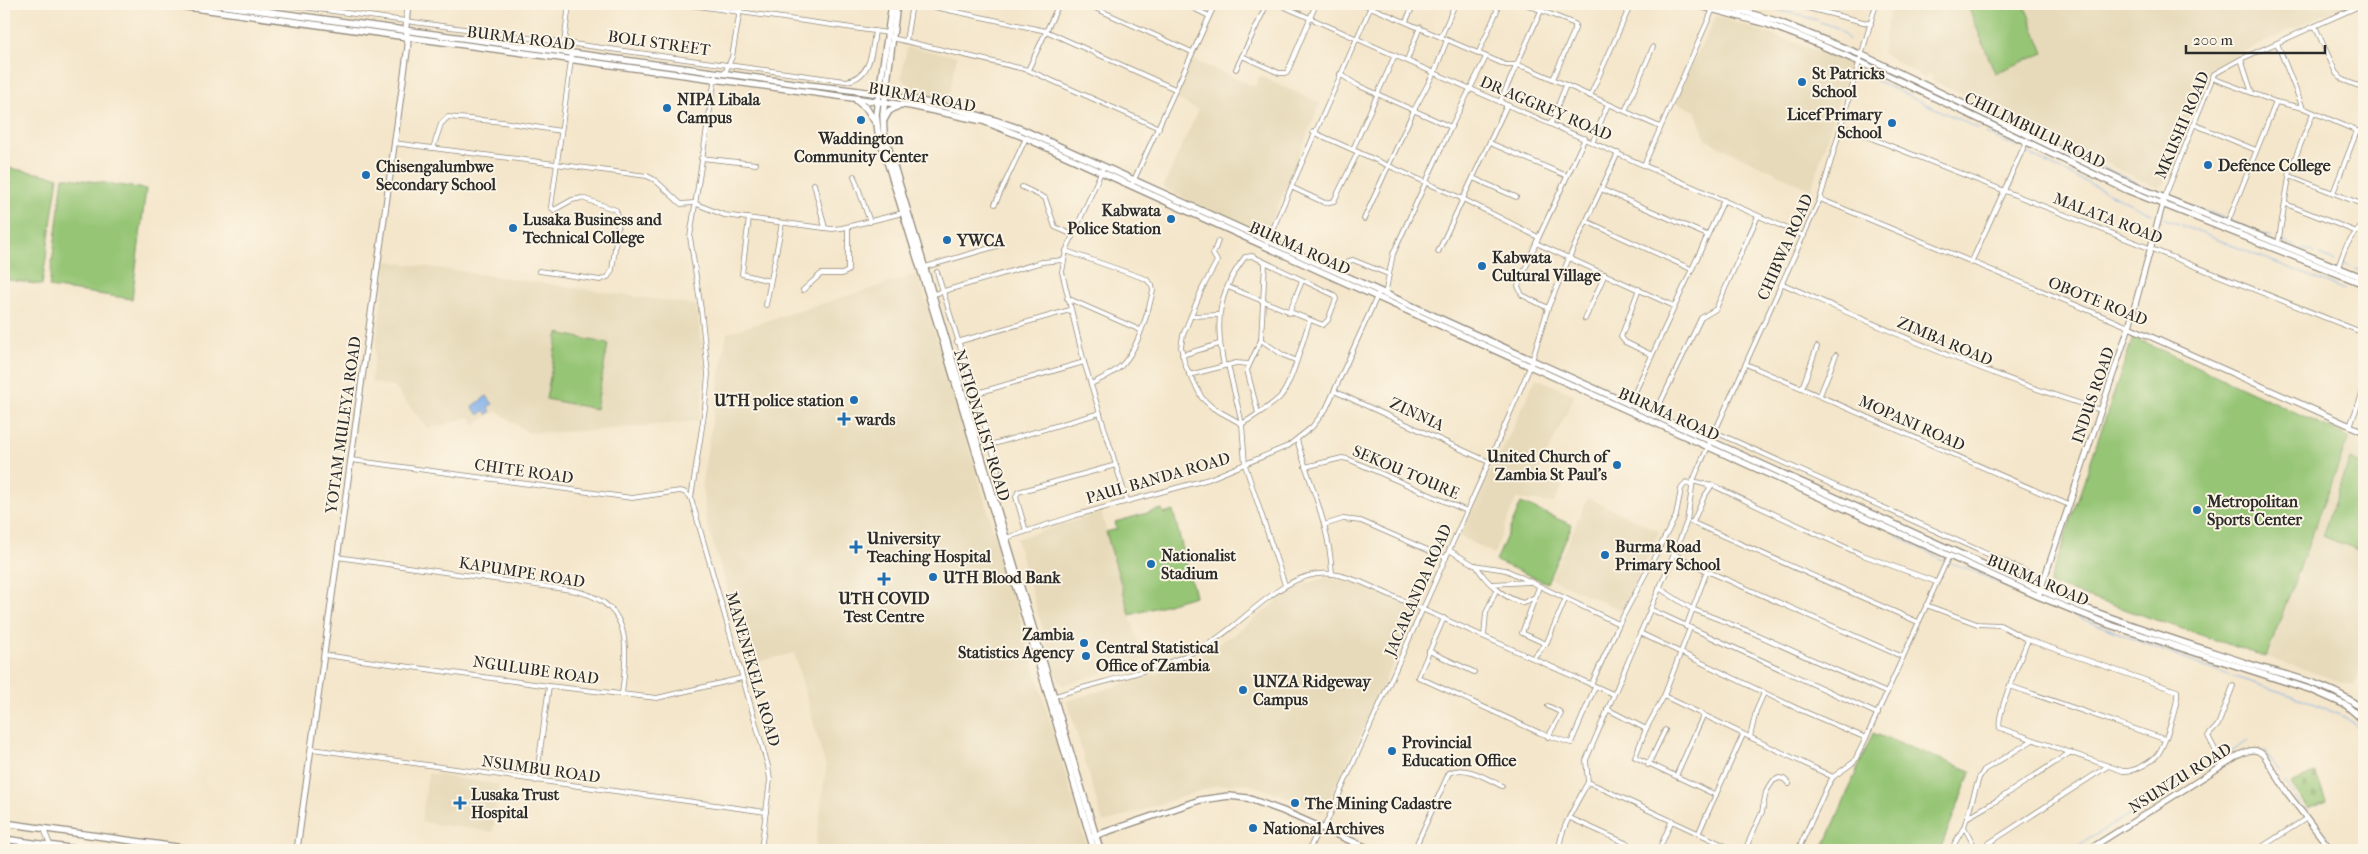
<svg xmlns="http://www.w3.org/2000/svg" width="2368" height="854" font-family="'IM FELL French Canon',serif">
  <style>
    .built { fill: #e7daba }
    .cemetery { fill: url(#cemetery-stones); stroke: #607850 }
    .pitch { fill: #95c575; stroke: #607850 }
    .water { fill: #7daee9; stroke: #546c8a }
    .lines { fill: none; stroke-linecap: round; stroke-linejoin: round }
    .stream { stroke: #7daee9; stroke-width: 1 }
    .minor-casing { stroke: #90887b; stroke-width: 5.5 }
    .tertiary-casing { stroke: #90887b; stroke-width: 7 }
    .secondary-casing { stroke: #90887b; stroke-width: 8 }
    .minor { stroke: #fff; stroke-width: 4 }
    .tertiary { stroke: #fff; stroke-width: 5 }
    .secondary { stroke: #fff; stroke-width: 5.5 }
    .poi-dot { fill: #1f6fb2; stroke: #fcf5e5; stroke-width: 2 }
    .labels { text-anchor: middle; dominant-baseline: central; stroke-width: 4; stroke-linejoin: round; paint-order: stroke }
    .street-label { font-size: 16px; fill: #2b2b2b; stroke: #fcf5e5 }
    .poi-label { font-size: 16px; font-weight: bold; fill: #2b2b2b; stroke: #fcf5e5; text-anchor: start }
  </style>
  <defs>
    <pattern id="cemetery-stones" width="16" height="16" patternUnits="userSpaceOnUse" patternTransform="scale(1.25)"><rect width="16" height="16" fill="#95c575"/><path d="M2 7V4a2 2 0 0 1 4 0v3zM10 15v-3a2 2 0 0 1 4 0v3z" fill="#7aa060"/></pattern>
  </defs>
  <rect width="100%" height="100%" fill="#fcf5e5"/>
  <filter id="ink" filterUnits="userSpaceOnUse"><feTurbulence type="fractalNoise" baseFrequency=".02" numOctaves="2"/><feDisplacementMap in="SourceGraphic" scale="10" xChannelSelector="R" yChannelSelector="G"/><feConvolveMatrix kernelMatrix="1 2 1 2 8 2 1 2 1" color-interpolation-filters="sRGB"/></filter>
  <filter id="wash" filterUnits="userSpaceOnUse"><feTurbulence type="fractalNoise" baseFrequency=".0096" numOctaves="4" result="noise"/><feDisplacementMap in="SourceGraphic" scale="20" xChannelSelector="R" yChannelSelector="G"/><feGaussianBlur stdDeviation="1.12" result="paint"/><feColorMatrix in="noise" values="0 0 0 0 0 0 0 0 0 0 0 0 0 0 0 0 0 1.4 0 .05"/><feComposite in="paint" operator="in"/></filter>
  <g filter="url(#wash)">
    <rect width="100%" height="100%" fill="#f4e6cb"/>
    <g class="built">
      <polygon points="1891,4 2347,4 2209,68 2164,186 2158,188 1931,80 1933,76 1929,73 1926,79 1882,53"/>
      <polygon points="1716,16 1851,62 1811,190 1706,140 1695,111 1674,101"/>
      <polygon points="907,47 957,56 948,102 921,96 901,78"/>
      <polygon points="1191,59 1255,87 1260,76 1320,103 1266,236 1163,188 1198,110 1175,98"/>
      <polygon points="387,261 696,305 705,369 699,421 591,431 528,433 497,411 475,425 470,417 428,429 394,387 371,382"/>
      <polygon points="918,274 1088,850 815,850 826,768 794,653 750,664 706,520 702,481 727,333"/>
      <polygon points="1536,378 1575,395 1537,475 1562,487 1554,503 1516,499 1494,554 1459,536 1497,458 1512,463 1499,457"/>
      <polygon points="2349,437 2364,443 2364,661 2354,686 2266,657"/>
      <polygon points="1588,498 1659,531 1623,611 1551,579"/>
      <polygon points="1101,512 1143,660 1063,685 1058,681 1016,539"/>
      <polygon points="1326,578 1371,586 1417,611 1363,730 1322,813 1285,796 1244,783 1215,786 1103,823 1067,701 1184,665 1233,635 1297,586"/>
      <polygon points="428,773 499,785 493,832 421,822"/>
    </g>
    <polygon class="cemetery" points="2315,772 2326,801 2309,809 2291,784"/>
    <g class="pitch">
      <polygon points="1974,4 2024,4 2044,53 1995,73 1968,6"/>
      <polygon points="4,167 58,177 42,285 4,279"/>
      <polygon points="63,177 146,189 132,299 49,287"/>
      <polygon points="558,333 608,344 596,409 546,399"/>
      <polygon points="2133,337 2349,437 2266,657 2049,584"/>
      <polygon points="2350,459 2364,465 2364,552 2322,536"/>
      <polygon points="1521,503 1572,525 1547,583 1496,561"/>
      <polygon points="1162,509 1164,514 1173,511 1195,596 1130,615 1106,532 1117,529 1115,522"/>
      <polygon points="1873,733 1971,771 1940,850 1832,850 1824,847"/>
    </g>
    <polygon class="water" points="487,396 493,404 488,407 491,411 487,414 484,411 479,415 472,407"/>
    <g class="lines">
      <g class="stream">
        <polyline points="1756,4 1817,20"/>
        <polyline points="1820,22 1838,28 1849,40"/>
        <polyline points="1867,71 1873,79 1979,129"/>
        <polyline points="1986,133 2018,148"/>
        <polyline points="2032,134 2145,187"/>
        <polyline points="2026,153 2152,214"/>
        <polyline points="2153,191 2160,193"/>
        <polyline points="2192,206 2232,221"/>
        <polyline points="2163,218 2345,290"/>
        <polyline points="2235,223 2249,228"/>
        <polyline points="2253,230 2259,232"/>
        <polyline points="2263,234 2271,237"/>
        <polyline points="2282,241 2297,247"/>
        <polyline points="2302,248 2314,253"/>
        <polyline points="2319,255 2335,261"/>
        <polyline points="2341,263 2352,268"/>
        <polyline points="2355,269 2363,272"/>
        <polyline points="1897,536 1943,560"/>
        <polyline points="1950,563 1969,569 2040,602 2205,667 2311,702 2344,717 2355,724 2364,738"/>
        <polyline points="2265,750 2281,774"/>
        <polyline points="2222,757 2248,740"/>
        <polyline points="2204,768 2216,760"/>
        <polyline points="2284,780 2301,805 2307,811"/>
        <polyline points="2176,786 2198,772"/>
        <polyline points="2311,814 2336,850"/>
        <polyline points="2071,850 2171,789"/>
      </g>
    </g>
  </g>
  <g filter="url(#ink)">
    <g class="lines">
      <g class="minor-casing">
        <g id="minor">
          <path d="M281 4 845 81C871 79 872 51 875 31"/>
          <polyline points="683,4 888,33"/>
          <polyline points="920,4 1046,31 1175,89"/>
          <polyline points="1086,4 1192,52"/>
          <polyline points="1185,4 1209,16"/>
          <polyline points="1278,4 1804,236"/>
          <polyline points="1363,4 1506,65 1517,65 1528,68 1660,127"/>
          <polyline points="1525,4 1575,24 1575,29 1553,79"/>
          <polyline points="1792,4 1871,24"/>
          <polyline points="2360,6 2364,15"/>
          <polyline points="1406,21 1414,4"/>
          <polyline points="2315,26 2336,73 2343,80 2364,88"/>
          <polyline points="1441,37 1455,4"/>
          <polyline points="892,38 1028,70 1159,128"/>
          <polyline points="906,41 912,4"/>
          <polyline points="2277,43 2303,108 2364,134"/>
          <polyline points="563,52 569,4"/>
          <polyline points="1478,54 1497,11 1495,4"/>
          <polyline points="1242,56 1279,73 1287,73 1316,4"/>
          <polyline points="2241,59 2252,93 2276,102 2303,108"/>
          <polyline points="1407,60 1420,27"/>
          <polyline points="1236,69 1267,4"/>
          <polyline points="1028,70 1059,4"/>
          <polyline points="725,73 732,57 741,4"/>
          <polyline points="1340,74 1357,85 1451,127"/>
          <polyline points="715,77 690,237 701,309 708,374 705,408 691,498 768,766 770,780 761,850"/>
          <polyline points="2212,78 2252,93"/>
          <polyline points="1590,96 1631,4"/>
          <polyline points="1500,102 1544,4"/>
          <polyline points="1625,111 1653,47"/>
          <polyline points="1551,123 1566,85"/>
          <polyline points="2193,124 2256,150"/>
          <polyline points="1843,127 2364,333"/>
          <polyline points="1313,132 1463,199 1538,237"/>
          <polyline points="1593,141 1608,104"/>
          <polyline points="394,143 647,176 655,180 681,204 694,203 724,215 832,229 842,228 903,213"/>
          <polyline points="1490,143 1567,176"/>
          <polyline points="433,148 441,124 448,117 503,122 561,131"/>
          <polyline points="1353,149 1395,55"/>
          <polyline points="701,158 756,164"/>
          <polyline points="1644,165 1713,9"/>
          <polyline points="1102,170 1066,251 1062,272 1084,362 1127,501"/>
          <polyline points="854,176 870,222"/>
          <polyline points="2290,176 2364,205"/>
          <polyline points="1473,178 1516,197"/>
          <polyline points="1133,182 1215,4"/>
          <polyline points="814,184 825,228"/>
          <polyline points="1022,187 1045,198 1055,227 1073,235"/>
          <polyline points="1291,187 1325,203 1334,201 1358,152"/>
          <polyline points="1601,189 1707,235"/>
          <polyline points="2333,193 2357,131"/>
          <polyline points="1820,199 2129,327"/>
          <polyline points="2164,199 2214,74 2241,59 2364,4"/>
          <polyline points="995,204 1026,138"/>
          <polyline points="2286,204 2357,232"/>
          <polyline points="749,218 742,274 770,281"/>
          <polyline points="1364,219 1414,110 1435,71 1447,40"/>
          <polyline points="1586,221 1691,269"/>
          <polyline points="2227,224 2276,102"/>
          <polyline points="1218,241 1213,254 1217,261 1202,289 1183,335 1181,347 1185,365 1202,398 1213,408 1242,424"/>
          <polyline points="1267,242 1372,4"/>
          <polyline points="1536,243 1674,306"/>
          <polyline points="2278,244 2290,171 2313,113"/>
          <path d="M1066 251 1146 279 1152 285 1153 291C1148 312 1137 351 1121 366 1113 374 1101 379 1091 384"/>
          <polyline points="1438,252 1507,105"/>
          <polyline points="1971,263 2027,140"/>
          <polyline points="925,267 997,246"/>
          <polyline points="2338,267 2346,246 2364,221"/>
          <polyline points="539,271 600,280 608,277 612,270 619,219 616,210 582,198 572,200 554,210 551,207 572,53"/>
          <polyline points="937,272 998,469"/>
          <polyline points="1342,274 1349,261 1353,260 1388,274"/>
          <path d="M1783 284C1887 330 1991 377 2101 410"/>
          <polyline points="1639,289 1621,337 1625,342 1652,355"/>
          <polyline points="803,290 821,274 842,274 848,271 848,227"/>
          <polyline points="934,294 1042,262 1063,260"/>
          <polyline points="1385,295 1393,254 1451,127 1486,57"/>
          <polyline points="1067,298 1140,330"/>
          <polyline points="766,305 782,223"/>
          <polyline points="1548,308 1522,295 1518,286 1536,243 1585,138"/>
          <polyline points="1289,313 1302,281"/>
          <polyline points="1192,316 1218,315"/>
          <polyline points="1585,319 1605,274"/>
          <polyline points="1261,340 1283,355 1295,360"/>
          <polyline points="957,342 1070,310"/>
          <polyline points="1182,355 1219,344"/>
          <polyline points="1746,364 2069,505"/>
          <polyline points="1228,365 1242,424 1245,465 1285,585"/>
          <path d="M1224 366C1215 323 1217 294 1245 257L1252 256 1334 295 1336 299 1328 320 1323 325 1228 287"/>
          <polyline points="1189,375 1236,363 1249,364"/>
          <polyline points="1802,388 1817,347"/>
          <polyline points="1334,391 1489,462"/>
          <polyline points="974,394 1084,362"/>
          <polyline points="1820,395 1836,355"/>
          <polyline points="1629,405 1724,200"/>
          <polyline points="1258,413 1247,370 1261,340 1265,263"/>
          <polyline points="1654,416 1701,318 1716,309 1719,302 1758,216"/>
          <path d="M1242 424C1254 416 1269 408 1280 397 1293 382 1302 341 1310 320"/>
          <polyline points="2350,426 2364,389"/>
          <polyline points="1715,432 2043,579"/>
          <path d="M1297 440C1310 484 1330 527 1332 574"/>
          <polyline points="990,445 1100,413"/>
          <polyline points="351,460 632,498 680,491 684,492 691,498"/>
          <polyline points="1305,467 1342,458 1348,459 1467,511"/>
          <polyline points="1693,481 1711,486"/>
          <polyline points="1691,522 1918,622"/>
          <polyline points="1693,522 1704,497 1712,485 1860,554 1936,582"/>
          <polyline points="1324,525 1343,519 1361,521 1446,558"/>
          <polyline points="1026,531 1016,497 1018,492 1116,465"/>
          <polyline points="1006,538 1077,515 1209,479 1288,446 1312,427 1326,409 1379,292"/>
          <polyline points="1449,550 1474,565 1506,570 1619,624 1676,516 1681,489 1686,482 1692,485"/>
          <polyline points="1674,554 1707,571 1903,657"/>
          <path d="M337 557 571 590C632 601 628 644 622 694"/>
          <path d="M1476 565C1485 582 1504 598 1523 603L1535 597"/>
          <polyline points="1492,584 1529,582"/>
          <polyline points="1539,587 1522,633 1546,644"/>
          <polyline points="1659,588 1692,609 1751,632 1887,693"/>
          <path d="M1926 605 1977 624 2000 625 2028 640 2177 691C2179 702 2165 745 2158 754 2151 763 2134 772 2123 771L2000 728C1995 716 2022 655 2028 640"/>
          <polyline points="1650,609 1878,714"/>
          <polyline points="1444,618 1418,677 1540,733 1571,743 1595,687"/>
          <polyline points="1686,627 1707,571"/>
          <polyline points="1690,628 1664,696 1646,729 1635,757 1716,795"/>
          <polyline points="1640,633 1796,708 1866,738"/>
          <polyline points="1484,636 1486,613 1497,588"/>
          <polyline points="1429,651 1474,672"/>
          <polyline points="324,655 549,686 657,698 742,678"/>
          <polyline points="1533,658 1547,642 1565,600"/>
          <polyline points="1591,685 1619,624"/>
          <polyline points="2010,686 2164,739"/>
          <polyline points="1664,696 1833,777"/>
          <path d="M1052 697C1101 681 1154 672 1200 649 1242 628 1282 568 1332 574 1342 575 1352 579 1361 582L1613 694"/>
          <polyline points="1607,709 1646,729"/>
          <polyline points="2358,714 2364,700"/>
          <polyline points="1548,737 1561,714 1560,712 1548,706"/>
          <polyline points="1750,737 1756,711 1764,693"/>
          <polyline points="312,749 766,812"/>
          <polyline points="1648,765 1665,730"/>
          <polyline points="2223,765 2208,736 2218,725 2233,686"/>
          <polyline points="1676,776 1703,716"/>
          <polyline points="536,781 549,686"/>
          <polyline points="1968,817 1996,801 2071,752"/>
          <polyline points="1570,818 1641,850"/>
          <polyline points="1964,827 1975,847 1983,847 2108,766"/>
          <polyline points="1324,828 1489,462 1530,367 1548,308 1569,258 1618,153"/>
          <polyline points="44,829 52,850"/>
          <polyline points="1699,832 1743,735"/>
          <polyline points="1309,850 1320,826"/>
          <path d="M1414 850 1449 773C1466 764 1487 779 1502 786"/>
          <path d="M1560 850C1557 833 1580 798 1588 782"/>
          <polyline points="1659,850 1672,820"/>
          <polyline points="1734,850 1588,782 1586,760 1674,554 1687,521 1693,481 1698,469 1820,199 1876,4"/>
          <polyline points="1745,850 1762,812 1766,792 1773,781 1779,778 1784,779 1789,784"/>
          <polyline points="1798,850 1827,787 1833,777 1854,762 1866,738 1949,556"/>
          <polyline points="1951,850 1964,827 1979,778 1984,770 2033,740"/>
          <polyline points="2257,850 2307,818"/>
        </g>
      </g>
      <g class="tertiary-casing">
        <g id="tertiary">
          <polyline points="2129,327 2364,432"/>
          <polyline points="2039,594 2129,327 2164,199"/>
          <polyline points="297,850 408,45 406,27 408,4"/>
          <path d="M2088 850 2239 755C2249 750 2257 747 2265 757L2288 794 2331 850"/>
        </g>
      </g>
      <g class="secondary-casing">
        <g id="secondary">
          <polyline points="165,4 911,106 983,121 1026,138 2038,596 2110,625 2312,690 2346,705 2364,721"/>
          <path d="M212 4 808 85C885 93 948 103 1021 129L2040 590C2108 619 2179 641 2249 664 2284 675 2337 685 2364 711"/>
          <polyline points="892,4 876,114 878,132 944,345 1094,850"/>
          <polyline points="897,4 883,114 884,133 1100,850"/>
          <polyline points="1693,4 1767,24 1804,38 1860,62 2127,190 2364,284"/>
          <polyline points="1718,4 1779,22 1862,55 2130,184 2364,278"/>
          <polyline points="857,101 867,109 875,122"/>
          <polyline points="884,120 889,111 898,106"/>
          <polyline points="4,823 198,850"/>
          <polyline points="1094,836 1200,800 1229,796 1247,798 1283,811 1372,850"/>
          <polyline points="4,839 83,850"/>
        </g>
      </g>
      <use href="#minor" class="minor"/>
      <use href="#tertiary" class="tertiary"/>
      <use href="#secondary" class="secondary"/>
    </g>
  </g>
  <g class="poi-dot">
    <circle cx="1802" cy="82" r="5"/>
    <circle cx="667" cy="108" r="5"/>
    <circle cx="861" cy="120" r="5"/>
    <circle cx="1892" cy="123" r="5"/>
    <circle cx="2208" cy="165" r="5"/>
    <circle cx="366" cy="175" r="5"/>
    <circle cx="1171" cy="219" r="5"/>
    <circle cx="513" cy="228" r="5"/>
    <circle cx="947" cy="240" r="5"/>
    <circle cx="1482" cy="266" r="5"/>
    <circle cx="854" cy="400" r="5"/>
    <path d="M841.5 411.5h5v5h5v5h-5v5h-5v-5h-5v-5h5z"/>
    <circle cx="1617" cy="465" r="5"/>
    <circle cx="2197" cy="510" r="5"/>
    <path d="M853.5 539.5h5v5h5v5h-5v5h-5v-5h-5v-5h5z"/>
    <circle cx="1605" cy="555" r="5"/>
    <circle cx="1151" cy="564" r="5"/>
    <circle cx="933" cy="577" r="5"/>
    <path d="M881.5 571.5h5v5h5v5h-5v5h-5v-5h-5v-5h5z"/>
    <circle cx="1084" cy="643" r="5"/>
    <circle cx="1086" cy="656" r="5"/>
    <circle cx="1243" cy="690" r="5"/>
    <circle cx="1392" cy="751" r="5"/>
    <path d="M457.5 795.5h5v5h5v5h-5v5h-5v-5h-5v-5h5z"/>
    <circle cx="1295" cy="803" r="5"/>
    <circle cx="1253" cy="828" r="5"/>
  </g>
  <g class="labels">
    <g class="street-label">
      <text transform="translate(521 38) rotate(7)">BURMA ROAD</text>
      <text transform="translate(659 43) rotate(8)">BOLI STREET</text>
      <text transform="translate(922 97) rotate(10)">BURMA ROAD</text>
      <text transform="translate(1546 108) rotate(23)">DR AGGREY ROAD</text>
      <text transform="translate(2182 125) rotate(-67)">MKUSHI ROAD</text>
      <text transform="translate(2035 130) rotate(26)">CHILIMBULU ROAD</text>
      <text transform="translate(2108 218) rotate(21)">MALATA ROAD</text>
      <text transform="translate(1785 247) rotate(-66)">CHIBWA ROAD</text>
      <text transform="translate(1300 248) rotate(24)">BURMA ROAD</text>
      <text transform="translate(2098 301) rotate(22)">OBOTE ROAD</text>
      <text transform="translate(1945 341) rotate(23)">ZIMBA ROAD</text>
      <text transform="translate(2093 395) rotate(-71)">INDUS ROAD</text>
      <text transform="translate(1417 414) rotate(25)">ZINNIA</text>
      <text transform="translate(1669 414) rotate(24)">BURMA ROAD</text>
      <text transform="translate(1912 423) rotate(24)">MOPANI ROAD</text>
      <text transform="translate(343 425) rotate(-82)">YOTAM MULEYA ROAD</text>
      <text transform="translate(982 425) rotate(73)">NATIONALIST ROAD</text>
      <text transform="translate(524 471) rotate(8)">CHITE ROAD</text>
      <text transform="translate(1406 472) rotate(23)">SEKOU TOURE</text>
      <text transform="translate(1158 478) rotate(-16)">PAUL BANDA ROAD</text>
      <text transform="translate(522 572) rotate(9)">KAPUMPE ROAD</text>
      <text transform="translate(2038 580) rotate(23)">BURMA ROAD</text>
      <text transform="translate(1418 590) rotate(-66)">JACARANDA ROAD</text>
      <text transform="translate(753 669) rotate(74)">MANENEKELA ROAD</text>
      <text transform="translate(536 670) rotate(8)">NGULUBE ROAD</text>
      <text transform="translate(541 769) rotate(8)">NSUMBU ROAD</text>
      <text transform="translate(2180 778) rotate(-32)">NSUNZU ROAD</text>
    </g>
    <g class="poi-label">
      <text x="1812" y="73">St Patricks<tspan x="1812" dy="18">School</tspan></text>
      <text x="677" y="99">NIPA Libala<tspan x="677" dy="18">Campus</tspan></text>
      <text x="1882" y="114" text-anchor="end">Licef Primary<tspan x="1882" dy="18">School</tspan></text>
      <text x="861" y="138" text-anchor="middle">Waddington<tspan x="861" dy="18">Community Center</tspan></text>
      <text x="2218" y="165">Defence College</text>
      <text x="376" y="166">Chisengalumbwe<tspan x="376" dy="18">Secondary School</tspan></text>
      <text x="1161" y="210" text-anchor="end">Kabwata<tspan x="1161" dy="18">Police Station</tspan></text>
      <text x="523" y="219">Lusaka Business and<tspan x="523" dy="18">Technical College</tspan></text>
      <text x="957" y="240">YWCA</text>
      <text x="1492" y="257">Kabwata<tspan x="1492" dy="18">Cultural Village</tspan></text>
      <text x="844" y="400" text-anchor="end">UTH police station</text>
      <text x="855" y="419">wards</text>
      <text x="1607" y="456" text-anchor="end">United Church of<tspan x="1607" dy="18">Zambia St Paul's</tspan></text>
      <text x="2207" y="501">Metropolitan<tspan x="2207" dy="18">Sports Center</tspan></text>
      <text x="867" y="538">University<tspan x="867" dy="18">Teaching Hospital</tspan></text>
      <text x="1615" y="546">Burma Road<tspan x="1615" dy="18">Primary School</tspan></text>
      <text x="1161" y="555">Nationalist<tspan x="1161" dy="18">Stadium</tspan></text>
      <text x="943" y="577">UTH Blood Bank</text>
      <text x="884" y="598" text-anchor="middle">UTH COVID<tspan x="884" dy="18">Test Centre</tspan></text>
      <text x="1074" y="634" text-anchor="end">Zambia<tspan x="1074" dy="18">Statistics Agency</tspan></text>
      <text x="1096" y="647">Central Statistical<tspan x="1096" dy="18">Office of Zambia</tspan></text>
      <text x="1253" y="681">UNZA Ridgeway<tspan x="1253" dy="18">Campus</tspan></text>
      <text x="1402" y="742">Provincial<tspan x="1402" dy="18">Education Office</tspan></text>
      <text x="471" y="794">Lusaka Trust<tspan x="471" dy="18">Hospital</tspan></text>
      <text x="1305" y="803">The Mining Cadastre</text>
      <text x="1263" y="828">National Archives</text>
    </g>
  </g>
  <rect width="2368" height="854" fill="none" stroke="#fcf5e5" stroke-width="20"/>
  <path d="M2186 45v8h139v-8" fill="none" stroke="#2b2b2b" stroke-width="2.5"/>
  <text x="2193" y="45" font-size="15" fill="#2b2b2b" stroke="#fcf5e5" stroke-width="4" paint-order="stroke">200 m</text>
</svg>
